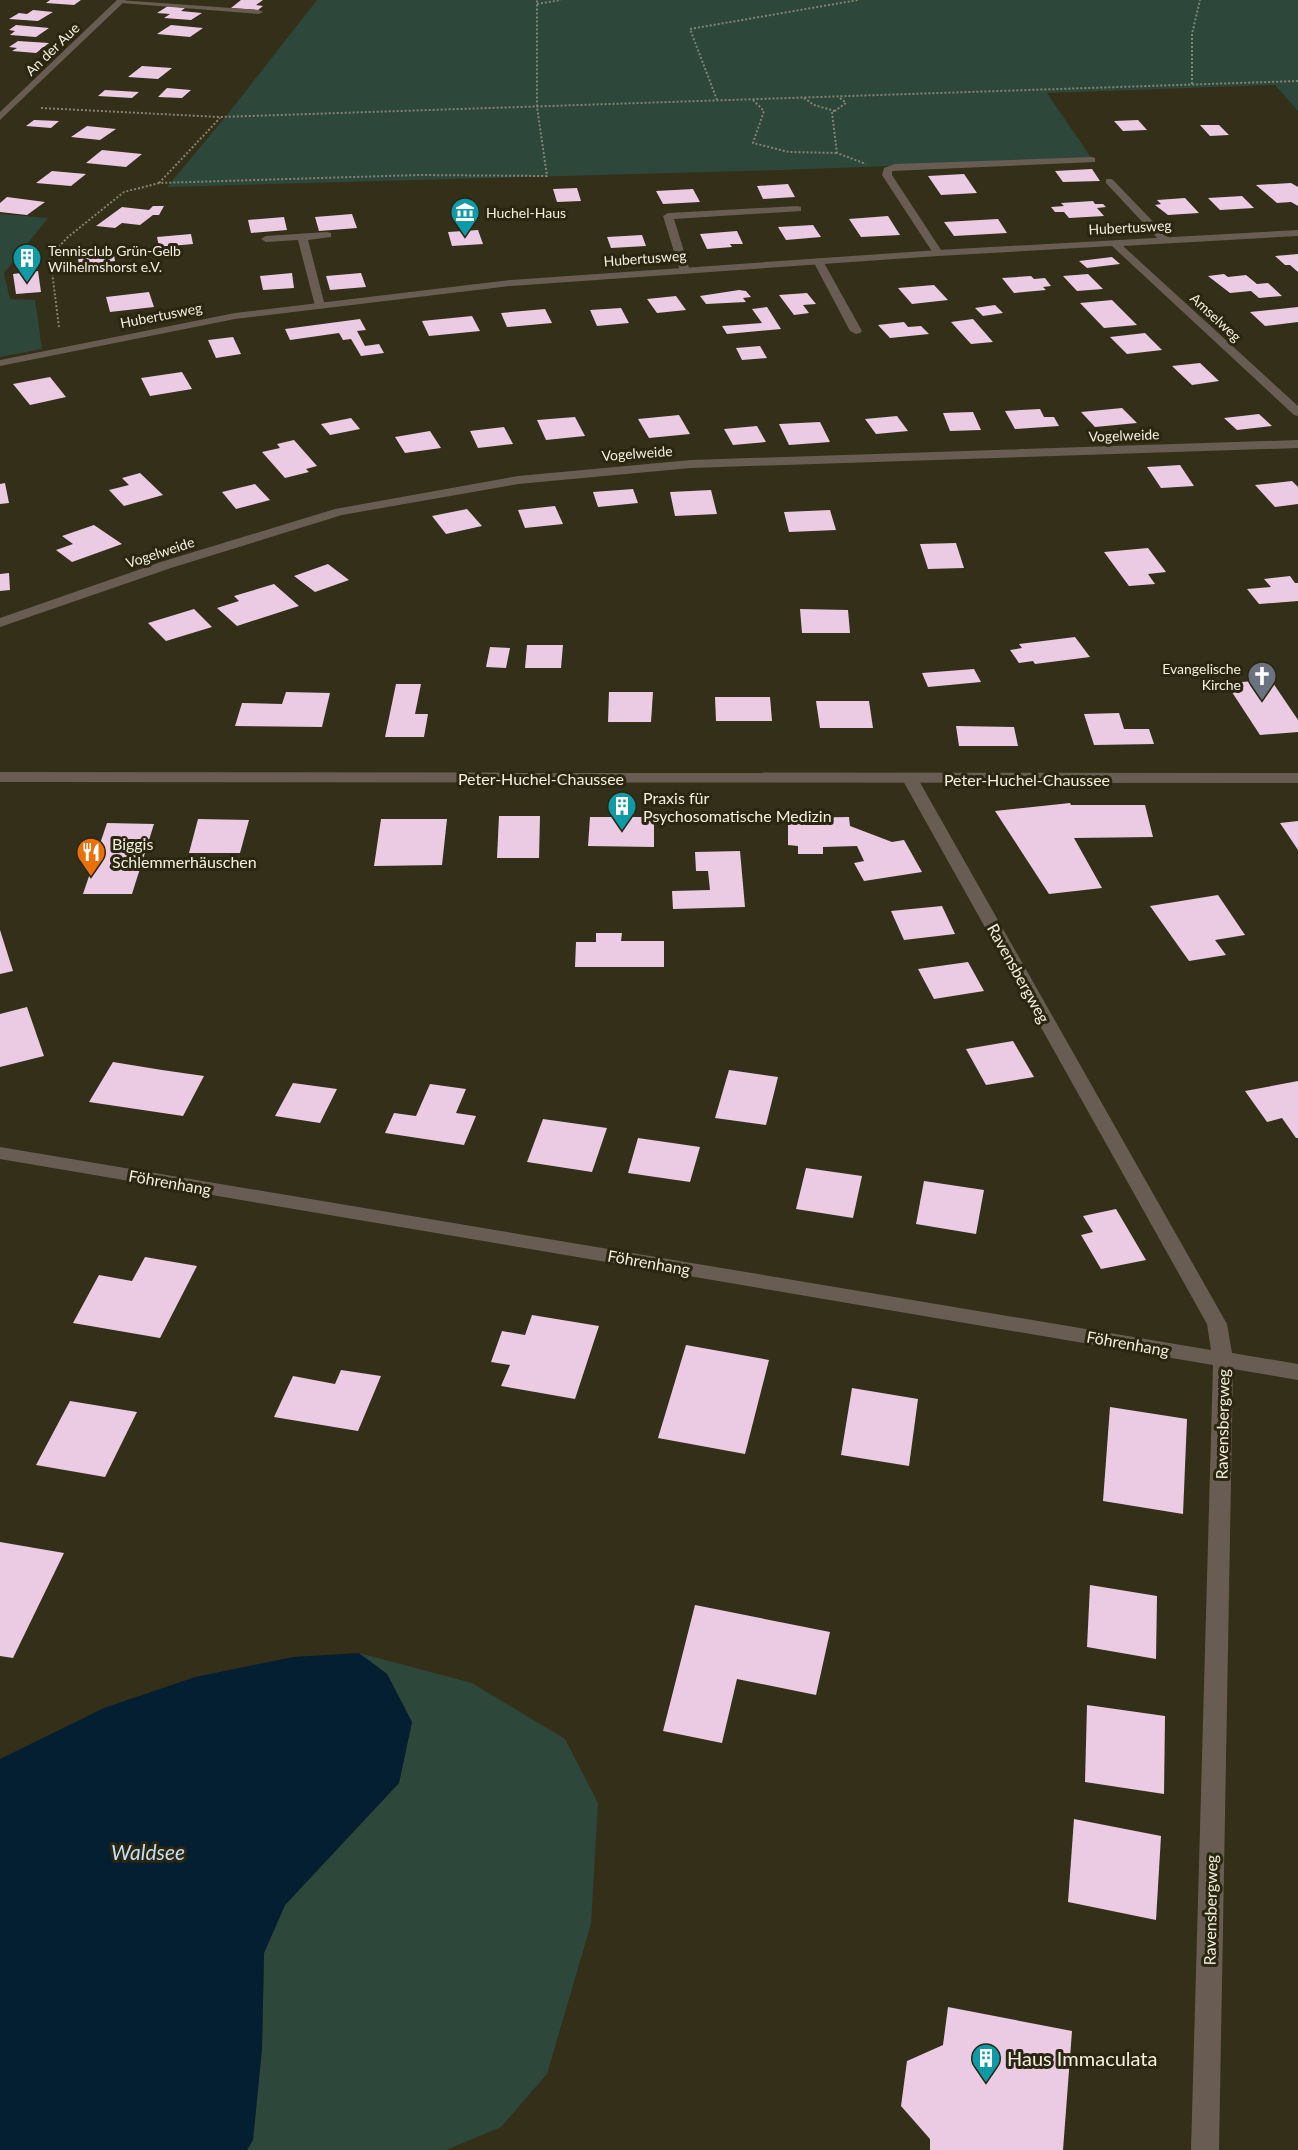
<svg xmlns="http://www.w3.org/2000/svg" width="1298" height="2150" font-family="Lato,sans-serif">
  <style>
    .green { fill: #2d473a }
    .water { fill: #051f32 }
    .building { fill: #ebcbe3 }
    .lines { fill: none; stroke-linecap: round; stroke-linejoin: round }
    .path { stroke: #86826f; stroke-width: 2; stroke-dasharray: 2 2; stroke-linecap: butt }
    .service { fill: #695d53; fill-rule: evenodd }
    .minor { fill: #695d53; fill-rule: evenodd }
    .tertiary { fill: #695d53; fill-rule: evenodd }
    .labels { text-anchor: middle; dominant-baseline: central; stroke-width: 6; stroke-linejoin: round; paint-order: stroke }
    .far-street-label { font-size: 14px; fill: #f2efe1; stroke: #2a260f }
    .far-poi-label { font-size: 14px; fill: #f2efe1; stroke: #2a260f; text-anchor: start }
    .street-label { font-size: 16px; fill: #f2efe1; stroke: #2a260f }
    .poi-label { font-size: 16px; fill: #f2efe1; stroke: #2a260f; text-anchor: start }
    .near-poi-label { font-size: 20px; fill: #f2efe1; stroke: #2a260f; text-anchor: start }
    .near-water-label { font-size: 21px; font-style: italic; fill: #c1def7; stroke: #2a260f }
  </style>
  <rect width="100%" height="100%" fill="#342f19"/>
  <g class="green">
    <polygon points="317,0 1298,0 1298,111 1275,85 1047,93 1092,159 779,170 167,187 227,115"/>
    <polygon points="0,214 48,218 4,273 10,299 35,300 42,349 0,357"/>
    <polygon points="359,1653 472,1683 565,1739 598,1803 591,1924 547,2074 501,2127 446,2150 247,2150 253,2140 262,2049 264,1953 285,1905 399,1783 412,1722 387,1674"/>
  </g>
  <polygon class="water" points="359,1653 387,1674 412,1722 399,1783 285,1905 264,1953 262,2049 253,2140 247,2150 0,2150 0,1759 104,1708 195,1677 293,1657"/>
  <g class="building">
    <polygon points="50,0 81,0 74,5 46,3"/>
    <polygon points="241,0 263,0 256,5 263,6 258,10 231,8"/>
    <polygon points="168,6 185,8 181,11 202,13 191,20 164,18 170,14 157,13"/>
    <polygon points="33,10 53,12 38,21 9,19 19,13 27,14"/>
    <polygon points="16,25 49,28 36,37 10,35 15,31 9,30"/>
    <polygon points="171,25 203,28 190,37 157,34"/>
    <polygon points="18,41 49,43 36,53 12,51 17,48 9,47"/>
    <polygon points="142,66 172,68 158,79 128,77"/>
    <polygon points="167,88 191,90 182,98 158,97"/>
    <polygon points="105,90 139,92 132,98 98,96"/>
    <polygon points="34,120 59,121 51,128 26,126"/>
    <polygon points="1138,120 1147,130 1123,131 1114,121"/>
    <polygon points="1200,125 1219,125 1229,135 1210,136"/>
    <polygon points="87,126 116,129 100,140 71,137"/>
    <polygon points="102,150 142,154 126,167 86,163"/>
    <polygon points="1092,169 1100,181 1063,182 1055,171"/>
    <polygon points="52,171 86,174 71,186 36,183"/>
    <polygon points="964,174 977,193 941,195 928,176"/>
    <polygon points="1291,183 1298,187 1298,206 1291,202 1277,203 1256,185"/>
    <polygon points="788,184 795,197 763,199 757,186"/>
    <polygon points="577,188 581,201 557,202 553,189"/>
    <polygon points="693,189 700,202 663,204 656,191"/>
    <polygon points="1242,196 1254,208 1220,210 1208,198"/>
    <polygon points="7,197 45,202 27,215 0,212 0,203"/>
    <polygon points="1185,198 1199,213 1168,215 1155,205 1161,204 1157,200"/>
    <polygon points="1093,201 1095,204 1103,204 1106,207 1097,208 1104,216 1069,218 1064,212 1055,212 1051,207 1064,206 1061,203"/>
    <polygon points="153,206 164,206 159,215 153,215 140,225 122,223 115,228 96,226 122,207 149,210"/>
    <polygon points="352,214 357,228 319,231 315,217"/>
    <polygon points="888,216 900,235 861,237 849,219"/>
    <polygon points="284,217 287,230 251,233 248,220"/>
    <polygon points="998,219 1007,233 954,236 944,222"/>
    <polygon points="813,225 821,237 786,240 778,227"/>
    <polygon points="478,230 483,244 452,246 448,232"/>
    <polygon points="737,231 743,244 730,244 732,247 707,249 700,234"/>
    <polygon points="191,234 193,244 159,247 157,237"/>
    <polygon points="642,235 646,246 611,248 607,237"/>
    <polygon points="113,249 115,261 79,265 77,252"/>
    <polygon points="1298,254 1298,272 1290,265 1285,265 1275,256"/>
    <polygon points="1112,257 1120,264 1087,268 1079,261"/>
    <polygon points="38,271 41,292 16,294 13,274"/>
    <polygon points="292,273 294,288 263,290 260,276"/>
    <polygon points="361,273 366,287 330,290 326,276"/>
    <polygon points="1088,274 1103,289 1077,291 1063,276"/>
    <polygon points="1224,274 1228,277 1246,275 1257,284 1268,283 1282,296 1259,298 1251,291 1230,293 1208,276"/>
    <polygon points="1031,276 1034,279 1045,278 1051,286 1043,287 1046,290 1014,293 1002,278"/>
    <polygon points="934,285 948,300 912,304 898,288"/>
    <polygon points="739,290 746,291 751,297 743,298 746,302 706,304 700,296"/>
    <polygon points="149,292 154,307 110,312 106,297"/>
    <polygon points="807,293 816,304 803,305 809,313 794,315 779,295"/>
    <polygon points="676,296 686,310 657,313 647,299"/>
    <polygon points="1112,300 1137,325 1104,328 1080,303"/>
    <polygon points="995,305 1003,313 983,316 975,308"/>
    <polygon points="767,307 781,329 727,334 722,326 762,323 752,309"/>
    <polygon points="1298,307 1298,322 1265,326 1250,312"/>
    <polygon points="621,308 629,323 597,326 590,310"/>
    <polygon points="545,309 552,323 507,327 501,313"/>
    <polygon points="472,316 480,331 429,336 422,321"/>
    <polygon points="360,319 366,330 357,331 365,346 379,344 384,353 361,356 351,339 343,340 339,333 290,340 285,329"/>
    <polygon points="973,319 993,342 971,344 951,322"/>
    <polygon points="904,322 908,327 921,326 929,334 890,338 878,325"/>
    <polygon points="1145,333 1162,350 1127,354 1110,337"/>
    <polygon points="233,337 241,354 216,358 208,340"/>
    <polygon points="760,346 767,358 742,360 736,348"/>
    <polygon points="1200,363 1219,381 1192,385 1172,366"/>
    <polygon points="182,372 192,389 150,396 141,378"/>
    <polygon points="50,377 66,397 30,405 13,384"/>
    <polygon points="1122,408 1137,423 1095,427 1081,412"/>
    <polygon points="1040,409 1044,417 1054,417 1059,426 1015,429 1005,411"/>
    <polygon points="973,412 981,430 950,431 943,413"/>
    <polygon points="1259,414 1272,426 1237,430 1224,418"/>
    <polygon points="679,415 690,434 649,438 638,419"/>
    <polygon points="897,416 908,431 876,434 865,419"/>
    <polygon points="575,417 585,436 546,440 537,420"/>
    <polygon points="351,418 360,429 330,435 321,424"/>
    <polygon points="820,422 830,442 789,445 779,424"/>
    <polygon points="757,426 766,442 733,445 724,429"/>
    <polygon points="504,427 513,444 478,448 470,431"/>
    <polygon points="430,431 441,448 405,453 395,437"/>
    <polygon points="294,440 317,466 306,469 309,472 285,478 262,452 280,448 277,444"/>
    <polygon points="1180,465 1194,486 1161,488 1147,467"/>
    <polygon points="140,473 163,495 124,506 109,490 129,485 122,478"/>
    <polygon points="1292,481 1298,487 1298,504 1275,507 1255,485"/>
    <polygon points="5,483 9,503 0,504 0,484"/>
    <polygon points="255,484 270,500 236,509 222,492"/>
    <polygon points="633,489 638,503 598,507 593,492"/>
    <polygon points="711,490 717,514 675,516 670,492"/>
    <polygon points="555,506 563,524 525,528 518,510"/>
    <polygon points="467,509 482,526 446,534 432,516"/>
    <polygon points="830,510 836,530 789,532 784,512"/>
    <polygon points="94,525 122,544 72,562 56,550 73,544 62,536"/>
    <polygon points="956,543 964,568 928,569 920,544"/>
    <polygon points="1148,548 1166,572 1148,574 1155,584 1129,586 1104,552"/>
    <polygon points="328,564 349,580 315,592 294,576"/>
    <polygon points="9,573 10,590 0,591 0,574"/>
    <polygon points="1290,576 1295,583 1298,583 1298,601 1259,604 1247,589 1271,587 1264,579"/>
    <polygon points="274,584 299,606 237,626 217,608 239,601 234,596"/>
    <polygon points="194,609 212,627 166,641 148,623"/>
    <polygon points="800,609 848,610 850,633 802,633"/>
    <polygon points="1075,637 1090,657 1035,664 1033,661 1019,663 1010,650 1022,648 1019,644"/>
    <polygon points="527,645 563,645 561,668 525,668"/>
    <polygon points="490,647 510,648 506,668 486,667"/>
    <polygon points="974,669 981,682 928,687 922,673"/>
    <polygon points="1271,680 1298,720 1298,732 1260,735 1226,683"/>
    <polygon points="396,684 421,684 415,714 428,714 424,737 385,737"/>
    <polygon points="286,692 330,693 322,727 235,726 242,703 282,704"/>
    <polygon points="609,692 653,692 651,722 608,722"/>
    <polygon points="715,697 770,697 772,721 716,721"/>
    <polygon points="816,701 869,701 873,728 820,728"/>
    <polygon points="1119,713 1124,729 1149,729 1154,744 1094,745 1084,714"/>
    <polygon points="956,726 1014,727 1018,746 959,746"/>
    <polygon points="1070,803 1071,805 1145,805 1153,837 1074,838 1102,888 1049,894 995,811"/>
    <polygon points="499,816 540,816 539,858 497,858"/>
    <polygon points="590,817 654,817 654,847 588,846"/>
    <polygon points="849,817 850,826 892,842 904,840 922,872 864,881 854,863 864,861 857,846 823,847 823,854 798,854 798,846 788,845 788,818"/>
    <polygon points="198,819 249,820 240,853 189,853"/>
    <polygon points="381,819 447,819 442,865 374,866"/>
    <polygon points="1298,821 1298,850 1280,823"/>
    <polygon points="107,823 154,824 132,894 83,894"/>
    <polygon points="740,851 745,907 673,909 672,891 710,890 708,871 696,871 695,852"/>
    <polygon points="1218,895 1245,935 1215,940 1226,955 1189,961 1150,906"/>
    <polygon points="942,906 955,934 904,940 891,911"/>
    <polygon points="0,930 13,971 0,974"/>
    <polygon points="596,933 622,933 621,941 664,941 664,967 575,967 576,942 596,942"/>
    <polygon points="968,962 984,991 934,999 918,969"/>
    <polygon points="27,1007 44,1056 0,1067 0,1014"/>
    <polygon points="1013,1041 1034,1077 986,1085 966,1049"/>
    <polygon points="113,1062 162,1070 204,1076 183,1116 89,1102"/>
    <polygon points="729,1070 778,1077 766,1125 715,1118"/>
    <polygon points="1298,1081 1298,1138 1296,1138 1282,1118 1267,1122 1245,1091"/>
    <polygon points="293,1083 337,1089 320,1123 275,1116"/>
    <polygon points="430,1084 466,1089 456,1113 476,1116 464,1145 385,1133 394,1113 416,1116"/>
    <polygon points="543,1119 607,1128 592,1172 527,1162"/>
    <polygon points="638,1138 700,1147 690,1182 628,1173"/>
    <polygon points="806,1168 862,1176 853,1218 796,1209"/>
    <polygon points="924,1181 984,1190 976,1234 916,1224"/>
    <polygon points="1116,1209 1146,1260 1101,1269 1081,1235 1093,1232 1083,1216"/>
    <polygon points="145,1257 197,1266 160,1338 73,1323 99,1275 132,1281"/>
    <polygon points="532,1315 599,1326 575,1399 501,1386 510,1365 491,1362 502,1331 525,1335"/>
    <polygon points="686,1345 769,1360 745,1454 658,1438"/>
    <polygon points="341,1370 381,1376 358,1431 274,1417 293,1376 335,1384"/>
    <polygon points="852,1388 918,1399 909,1466 841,1455"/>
    <polygon points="70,1401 137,1412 105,1477 36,1465"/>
    <polygon points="1110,1407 1187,1419 1183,1514 1103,1501"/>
    <polygon points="0,1542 64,1553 13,1658 0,1656"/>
    <polygon points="1090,1585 1157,1596 1156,1659 1087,1647"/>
    <polygon points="695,1605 830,1632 816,1695 737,1679 722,1743 663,1731"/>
    <polygon points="1087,1705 1165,1716 1164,1794 1085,1782"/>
    <polygon points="1074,1819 1161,1836 1156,1920 1068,1902"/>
    <polygon points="948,2007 1072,2031 1063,2150 930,2150 930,2139 901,2106 907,2061 943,2045"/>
  </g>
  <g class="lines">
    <g class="path">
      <polyline points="537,4 561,0"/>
      <polyline points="1192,84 1192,34 1200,0"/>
      <polyline points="804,98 814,105 835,111"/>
      <polyline points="840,98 846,103 832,113 837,153 866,164"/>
      <polyline points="717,100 690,29 858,0"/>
      <polyline points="753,100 764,111 753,143 789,152 837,153"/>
      <polyline points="41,108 220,117 1298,81"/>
      <polyline points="159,183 220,118"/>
      <polyline points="59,327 50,256 68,237 124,192 159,183 418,175 547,176 537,107 537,0"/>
    </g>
    <g class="service">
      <polygon points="118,0 259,10 263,12 259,14 121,3"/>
      <polygon points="1092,157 1095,158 1095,162 892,171 892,175 943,253 938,256 933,253 882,175 884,168 895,164"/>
      <polygon points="1106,179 1112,179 1169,238 1169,242 1161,242 1106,183"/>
      <polygon points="797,206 801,207 801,211 674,219 690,271 685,274 680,271 663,216 668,213"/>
      <polygon points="327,232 331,233 331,237 308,240 325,306 320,309 315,306 298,240 266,242 261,239 266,236"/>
      <polygon points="818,258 823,261 862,331 860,333 856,334 850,331 813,261"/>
    </g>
    <g class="minor">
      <polygon points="117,0 126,0 0,120 0,112"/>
      <polygon points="1298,230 1298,236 1123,246 1298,406 1298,416 1294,415 1112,246 938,256 511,286 235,319 0,366 0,360 235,313 511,280 938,250"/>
      <polygon points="1298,440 1298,448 691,468 518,484 342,515 171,568 0,627 0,618 161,562 335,509 518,476 691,460"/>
      <polygon points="910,774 918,779 1227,1324 1232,1353 1298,1364 1298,1380 1233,1369 1219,2150 1191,2150 1213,1365 0,1159 0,1147 1211,1350 1207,1324 902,779"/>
    </g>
    <polygon class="tertiary" points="0,772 1298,773 1298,783 0,782"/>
  </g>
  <defs>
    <g id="museum-pin" transform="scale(1.5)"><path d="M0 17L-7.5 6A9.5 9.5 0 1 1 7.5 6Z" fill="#0f9aa8" stroke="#2a260f"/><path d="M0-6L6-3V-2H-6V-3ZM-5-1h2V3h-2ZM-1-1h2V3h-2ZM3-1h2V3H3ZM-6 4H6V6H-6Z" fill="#fff"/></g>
    <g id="building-pin" transform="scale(1.5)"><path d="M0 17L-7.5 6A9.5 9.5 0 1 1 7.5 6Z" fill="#0f9aa8" stroke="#2a260f"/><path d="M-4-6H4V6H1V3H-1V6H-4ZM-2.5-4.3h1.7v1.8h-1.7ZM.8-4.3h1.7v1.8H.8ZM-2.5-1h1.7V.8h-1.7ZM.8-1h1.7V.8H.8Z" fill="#fff"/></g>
    <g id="church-pin" transform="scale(1.5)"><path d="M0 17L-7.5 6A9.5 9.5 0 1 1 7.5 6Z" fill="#6b7280" stroke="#2a260f"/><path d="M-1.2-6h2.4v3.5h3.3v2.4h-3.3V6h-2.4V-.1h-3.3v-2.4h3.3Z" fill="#fff"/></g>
    <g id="restaurant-pin" transform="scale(1.5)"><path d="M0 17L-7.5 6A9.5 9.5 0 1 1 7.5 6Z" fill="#e8710a" stroke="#2a260f"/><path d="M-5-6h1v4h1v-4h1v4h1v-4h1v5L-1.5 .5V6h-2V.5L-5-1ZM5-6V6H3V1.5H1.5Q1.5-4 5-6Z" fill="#fff"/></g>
  </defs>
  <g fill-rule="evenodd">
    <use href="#museum-pin" x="465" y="212"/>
    <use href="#building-pin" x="27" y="258"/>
    <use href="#church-pin" x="1262" y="676"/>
    <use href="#building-pin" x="622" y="806"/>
    <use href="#restaurant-pin" x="91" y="852"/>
    <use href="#building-pin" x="986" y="2058"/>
  </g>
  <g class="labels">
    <g class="far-street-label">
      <text transform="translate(52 49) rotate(-44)">An der Aue</text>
      <text transform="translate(1130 227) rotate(-3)">Hubertusweg</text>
      <text transform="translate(645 258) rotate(-4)">Hubertusweg</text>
      <text transform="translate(161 315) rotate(-11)">Hubertusweg</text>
      <text transform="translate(1216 317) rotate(43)">Amselweg</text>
      <text transform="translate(1124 435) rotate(-2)">Vogelweide</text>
      <text transform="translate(637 453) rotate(-4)">Vogelweide</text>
      <text transform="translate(160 552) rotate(-18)">Vogelweide</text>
    </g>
    <g class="far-poi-label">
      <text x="486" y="212">Huchel-Haus</text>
      <text x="48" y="250">Tennisclub Grün-Gelb<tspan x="48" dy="16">Wilhelmshorst e.V.</tspan></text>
      <text x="1241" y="668" text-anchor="end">Evangelische<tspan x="1241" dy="16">Kirche</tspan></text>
    </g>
    <g class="street-label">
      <text x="541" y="778">Peter-Huchel-Chaussee</text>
      <text x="1027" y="779">Peter-Huchel-Chaussee</text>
      <text transform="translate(1019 973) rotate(61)">Ravensbergweg</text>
      <text transform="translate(170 1182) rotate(10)">Föhrenhang</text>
      <text transform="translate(649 1262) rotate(10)">Föhrenhang</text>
      <text transform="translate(1128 1343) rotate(10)">Föhrenhang</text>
      <text transform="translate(1222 1424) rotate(-89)">Ravensbergweg</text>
      <text transform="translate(1210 1910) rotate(-89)">Ravensbergweg</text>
    </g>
    <g class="poi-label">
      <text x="643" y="797">Praxis für<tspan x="643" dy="18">Psychosomatische Medizin</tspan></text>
      <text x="112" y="843">Biggis<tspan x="112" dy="18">Schlemmerhäuschen</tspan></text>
    </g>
    <g class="near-poi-label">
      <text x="1007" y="2058">Haus Immaculata</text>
    </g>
    <g class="near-water-label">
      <text x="148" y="1851">Waldsee</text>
    </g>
  </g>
</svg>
